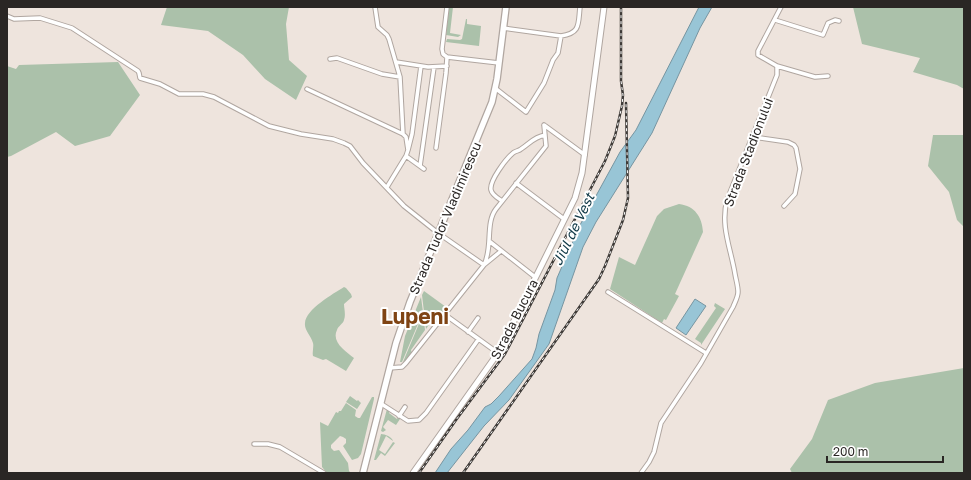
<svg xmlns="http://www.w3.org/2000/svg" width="971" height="480" font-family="'Golos Text',sans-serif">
  <rect width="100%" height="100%" fill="#eee4dd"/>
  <!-- green -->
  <path fill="#abc1aa" d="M167,7H289L286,24L289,60L307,76L296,100L265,79L243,55L208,31L161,25Z
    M449,7H453L450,33L461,35L458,37L446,35Z
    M853,7H964V89L957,85L913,72L920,58L862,44Z
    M466,19H467V24L481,26L479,46L446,42L447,39L460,40L462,39Z
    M118,62L140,95L110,136L75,146L56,132L11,156L7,157V66L16,69L19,65Z
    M933,135H964V227L957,220L949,192L928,166Z
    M679,204C695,206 702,217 703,232L675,294L679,296L666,320L664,319L662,323L610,289L619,257L635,265L657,216L664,209Z
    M344,287L346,288L351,294L352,297L344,304C344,308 346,315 344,320C343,324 338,326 337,330C331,342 346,352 354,358L346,371L326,359L323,360L313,356C312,352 314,347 313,343C311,336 304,330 305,323C306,309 333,294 344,287Z
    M424,291L446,307L438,318L435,316L426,329L422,295Z
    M421,297L423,312L402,362H400L405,336Z
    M715,303L725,309L701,345V343L695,339L716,308L714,306Z
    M423,314L425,330L411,350L412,353L406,361L403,362Z
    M964,368V473H792L790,469L812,439L828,400L875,383Z
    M350,396L357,401L358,400L361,403L357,409L346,402Z
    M372,397H374V399L361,454L358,458L352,460L343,446L346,443V439L343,437L340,436L331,445V448L334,451L339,450L348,463L349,471L351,473H327L322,467L320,422L328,426L336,412L338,413L339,411H341L346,403L356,410L355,416L358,418H360Z
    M387,409L390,411L389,413L397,419L398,417L400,419L396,425L388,420L383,427L386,430L383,432L381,431Z
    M381,434C385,434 392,437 393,441L386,436L379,450L385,454L393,442L395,443L385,456L381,453L376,460H374Z"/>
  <!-- water -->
  <path fill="#98c5d6" stroke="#7795a1" d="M699,7H712L700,28L652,133L596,222L583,247L549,344L509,400L484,426L447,473H435L451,449L468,430L485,407L491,404L499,396L532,359L536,348L539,334L555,290L557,278L580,225L620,152L636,130Z
    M695,299L706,306L686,335L676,328Z"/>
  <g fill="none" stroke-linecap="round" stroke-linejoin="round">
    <!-- minor casing -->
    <g stroke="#b0a6a0" stroke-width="5.5">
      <path id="minor" d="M375,7L378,27L387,35L389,39L400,77L403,134
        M447,7L442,49L443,54L447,57L499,63
        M7,16L14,19L40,18L72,28L138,71L139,73L140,78L160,84L179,94H203L214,97L269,126L301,134L333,139L344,143L350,146L363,163L404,206L438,233L484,265L501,251
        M775,20L823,35L828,23L835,20L839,21
        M503,28L561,36C581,33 578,24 580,7
        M330,59L337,58L382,74L400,77
        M396,62L428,67L447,66
        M421,66L412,134L408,150L406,156L424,169
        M777,66L815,77L828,76
        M495,88L526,112L544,83L553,60L558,53L561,36
        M307,89L403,134L406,137L408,150
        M544,125L585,155
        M753,137L788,142L794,145L796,148L800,169L795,194L784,206
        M436,148L446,73L447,57
        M420,166L434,67
        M516,183L564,219
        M387,187L406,156
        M502,201C498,198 492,195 491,190C489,181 506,159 513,153C515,151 519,151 521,149C530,143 534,137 545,135
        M489,241L535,277
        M608,292L706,353
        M444,314L498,353
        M468,332L478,318
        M389,368L402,367L406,363L484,265C493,248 485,223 496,209L546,146L544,125
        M380,403L408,421L419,420L426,413L478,340
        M399,416L405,407
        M254,444H268L280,447L324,473
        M641,473L649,462L654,452L661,423L701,363L733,307C735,302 738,297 738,292C738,286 736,280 735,274C731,249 720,226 727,200L777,75V66L758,55V51L781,7"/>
    </g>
    <!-- secondary casing -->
    <g stroke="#b0a6a0" stroke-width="7">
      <path id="secondary" d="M413,473L498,353L575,198L582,173L604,7"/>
    </g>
    <!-- primary casing -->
    <g stroke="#b0a6a0" stroke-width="8">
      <path id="primary" d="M363,473L396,343L410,302L492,102L497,79L506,7"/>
    </g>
    <!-- minor -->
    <use href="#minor" stroke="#fff" stroke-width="3.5"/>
    <!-- secondary -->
    <use href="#secondary" stroke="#fff" stroke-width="5"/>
    <!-- primary -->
    <use href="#primary" stroke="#fff" stroke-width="5.5"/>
    <!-- rail casing -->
    <g stroke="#3e3a37" stroke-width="2.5">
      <path id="rail" d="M419,473L456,420L505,354L605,161L615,136L622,106L623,95L621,81V7
        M463,473L599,279L605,266L623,220L628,198L626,103"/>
    </g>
    <!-- rail -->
    <use href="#rail" stroke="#fff" stroke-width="1" stroke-dasharray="3" stroke-linecap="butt"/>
  </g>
  <g text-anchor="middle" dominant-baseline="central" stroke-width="4" stroke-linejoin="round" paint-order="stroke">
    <!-- street labels -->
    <g font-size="13" fill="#2a2624" stroke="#fff">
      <text transform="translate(748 152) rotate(-69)">Strada Stadionului</text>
      <text transform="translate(445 218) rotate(-67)">Strada Tudor Vladimirescu</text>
      <text transform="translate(514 319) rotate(-63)">Strada Bucura</text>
    </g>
    <!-- water labels -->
    <g font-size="14" font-style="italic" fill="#113947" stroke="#fff">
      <text transform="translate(573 229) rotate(-64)">Jiul de Vest</text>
    </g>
    <!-- town labels -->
    <g font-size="21" font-weight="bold" fill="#7f4414" stroke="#fff">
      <text x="415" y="316">Lupeni</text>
    </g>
  </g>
  <!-- border -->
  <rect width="971" height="480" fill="none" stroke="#2a2624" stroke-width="16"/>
  <!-- scale -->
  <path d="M827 456v6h116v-6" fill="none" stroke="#2a2624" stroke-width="2"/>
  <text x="833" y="456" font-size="12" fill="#2a2624" stroke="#ffffff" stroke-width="3" paint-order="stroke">200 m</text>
</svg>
